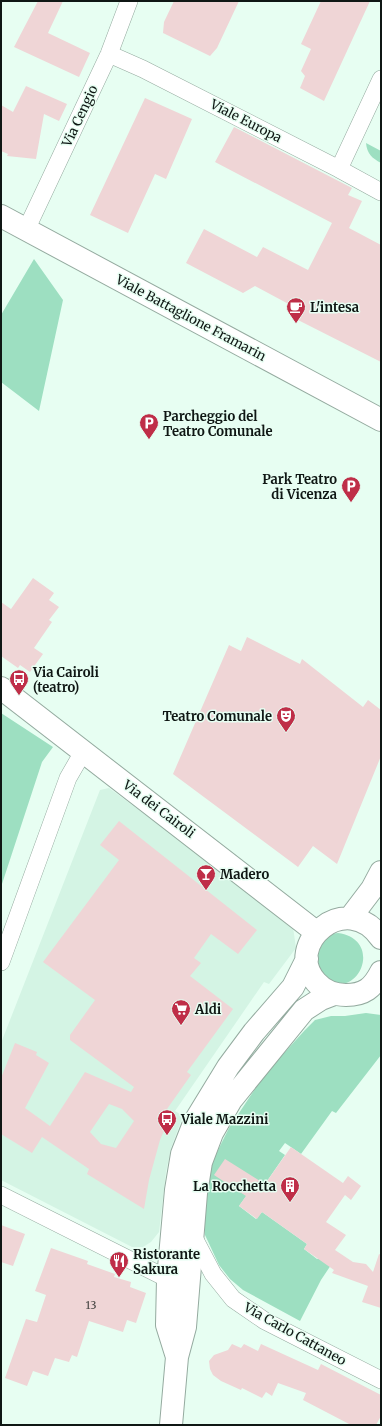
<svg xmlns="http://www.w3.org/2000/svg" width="382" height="1426" font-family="Merriweather,serif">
  <rect width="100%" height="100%" fill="#e7fef2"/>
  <!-- built -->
  <path fill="#d4f4e4" d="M109,788L284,917L293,927L296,948L269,984L264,982L175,1111L183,1116L171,1148L166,1172L159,1232L151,1242L143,1247H132L1,1180V1043L100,790Z"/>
  <!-- green -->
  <path fill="#9ddfc1" d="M366,143L381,151V163C372,158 367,154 366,143Z
    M34,259L63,300L39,411L1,382V315Z
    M1,713L53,747L42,762L1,887Z
    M338,933C382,939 361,995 331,982C327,980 322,976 319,973L315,951L331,934Z
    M366,1013L381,1015V1055L336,1113L332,1111L301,1154L285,1143L279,1151L285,1155L254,1200L247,1195L239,1206L256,1219L262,1212L307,1244L304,1249L317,1259L339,1253L321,1280L300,1321L243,1290L230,1279L219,1265L205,1235L203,1204L207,1172L229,1128L265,1074L305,1030L315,1020L331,1016H345Z"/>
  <!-- building -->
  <path fill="#efd5d6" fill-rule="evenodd" d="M38,1H63L48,33L90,53L79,77L14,47Z
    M174,1H239L217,48L210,56L163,33L164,22Z
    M321,1H370L324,101L300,88L305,76L301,71L311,49L301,44Z
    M26,86L67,104L59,121L44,114L36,159L7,156L8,154L1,151V105L13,112Z
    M145,98L192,119L166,179L155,174L128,233L90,215Z
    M234,127L352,188L348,195L362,201L349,228L381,245V362L296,319V308L255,286L243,293L186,263L204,229L257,257L263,247L308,270L332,223L215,162Z
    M33,578L54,593L49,600L59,607L49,620L52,622L34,648L43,654L30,672L20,665L18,668L1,656V602L11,609Z
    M247,637L300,664L302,659L363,707L368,700L381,710V756L337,864L313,846L298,867L173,774L229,645L241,651Z
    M119,821L257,930L238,954L211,934L194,958L201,963L190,976L233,1009L187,1072L191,1075L167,1109L172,1112L160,1140L149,1180L144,1209L87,1174L89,1169L42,1137L32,1153L1,1134V1078L15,1043L37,1052L36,1055L49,1063L25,1108L50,1126L85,1072L131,1092L134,1087L70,1040V1035L95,1000L43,962L119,860L100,845ZM109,1104L122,1109L134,1121L116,1148L101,1144L90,1132Z
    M291,1147L343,1183L348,1176L361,1186L351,1200L345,1195L326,1222L346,1235L335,1250L353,1262L366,1264L373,1272L379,1254L381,1255V1308L362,1302L368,1286L332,1273L334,1270L304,1249L307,1244L262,1212L257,1219L239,1206L246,1196L214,1175L225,1159L265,1184Z
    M1,1225L25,1234L13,1266L1,1262Z
    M51,1248L88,1261L87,1264L115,1274L114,1277L131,1282L130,1287L146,1293L136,1323L127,1320L123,1332L89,1321L77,1357L72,1355L69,1362L55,1358L48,1376L33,1371L27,1386L5,1378L26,1319L37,1322L46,1295L35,1291Z
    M232,1344L241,1348L244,1344L258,1351L261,1344L318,1370L321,1364L381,1395V1416L376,1425H351L303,1400L306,1393L278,1383L272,1396L266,1392L262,1398L242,1388L241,1390L221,1381L213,1375L210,1369L209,1361L214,1355L228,1350Z"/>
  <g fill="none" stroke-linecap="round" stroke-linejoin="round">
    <!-- minor casing -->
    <g stroke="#94aa9f" stroke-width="18">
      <path id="minor" d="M109,54L143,69L339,169L381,192
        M339,169L381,79
        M27,228L109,54L129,1
        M1,962L68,778L83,752
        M1,1195L168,1279
        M193,1236L213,1274L233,1299L265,1321L381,1380"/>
    </g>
    <!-- tertiary casing -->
    <g stroke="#94aa9f" stroke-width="24">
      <path id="tertiary" d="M1,216L381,420
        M1,688L316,932"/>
    </g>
    <!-- secondary casing -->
    <g stroke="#94aa9f" stroke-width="24">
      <path id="secondary" d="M350,918L372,889L381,872
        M381,938C346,888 282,945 316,982C324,991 333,995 346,995C364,995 373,988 381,972
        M177,1357L167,1325L168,1279L176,1190L182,1154L195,1121L228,1067L254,1032L293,987L307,959
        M171,1425L177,1357L185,1327L196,1193L201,1162L212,1133L231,1100L304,1010L321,999L334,994"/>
    </g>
    <!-- minor -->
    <use href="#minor" stroke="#fff" stroke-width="17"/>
    <!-- tertiary -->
    <use href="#tertiary" stroke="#fff" stroke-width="22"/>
    <!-- secondary -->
    <use href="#secondary" stroke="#fff" stroke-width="22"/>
  </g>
  <!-- icons -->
  <defs>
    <g id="cafe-pin" transform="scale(1)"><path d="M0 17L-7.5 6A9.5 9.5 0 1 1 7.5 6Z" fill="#bf2e48" stroke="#e7fef2"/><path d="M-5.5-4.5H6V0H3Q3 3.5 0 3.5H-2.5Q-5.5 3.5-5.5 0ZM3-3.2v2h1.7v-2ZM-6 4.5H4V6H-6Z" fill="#fff"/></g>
    <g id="parking-pin" transform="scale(1)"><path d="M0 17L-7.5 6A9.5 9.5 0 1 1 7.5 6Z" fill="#bf2e48" stroke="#e7fef2"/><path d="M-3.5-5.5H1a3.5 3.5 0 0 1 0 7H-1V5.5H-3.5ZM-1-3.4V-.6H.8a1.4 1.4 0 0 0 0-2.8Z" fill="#fff"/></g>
    <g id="bus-pin" transform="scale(1)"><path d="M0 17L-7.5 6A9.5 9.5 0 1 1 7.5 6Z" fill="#bf2e48" stroke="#e7fef2"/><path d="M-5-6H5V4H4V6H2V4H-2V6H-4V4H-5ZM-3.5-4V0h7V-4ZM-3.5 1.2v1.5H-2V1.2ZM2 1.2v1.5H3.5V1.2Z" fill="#fff"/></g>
    <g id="theatre-pin" transform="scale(1)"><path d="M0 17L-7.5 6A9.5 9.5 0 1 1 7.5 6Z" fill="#bf2e48" stroke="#e7fef2"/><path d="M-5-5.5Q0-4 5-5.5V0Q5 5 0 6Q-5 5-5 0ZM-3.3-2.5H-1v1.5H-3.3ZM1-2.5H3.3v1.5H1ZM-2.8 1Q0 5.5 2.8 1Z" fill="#fff"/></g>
    <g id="bar-pin" transform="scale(1)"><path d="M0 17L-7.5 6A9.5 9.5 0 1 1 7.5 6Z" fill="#bf2e48" stroke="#e7fef2"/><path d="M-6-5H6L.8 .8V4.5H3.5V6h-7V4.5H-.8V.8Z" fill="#fff"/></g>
    <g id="supermarket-pin" transform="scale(1)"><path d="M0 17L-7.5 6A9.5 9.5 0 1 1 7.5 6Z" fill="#bf2e48" stroke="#e7fef2"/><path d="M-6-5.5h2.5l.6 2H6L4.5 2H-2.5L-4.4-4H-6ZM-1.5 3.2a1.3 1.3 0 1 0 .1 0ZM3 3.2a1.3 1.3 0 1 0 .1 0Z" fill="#fff"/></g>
    <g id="building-pin" transform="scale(1)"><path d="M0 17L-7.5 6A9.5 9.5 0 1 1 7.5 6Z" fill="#bf2e48" stroke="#e7fef2"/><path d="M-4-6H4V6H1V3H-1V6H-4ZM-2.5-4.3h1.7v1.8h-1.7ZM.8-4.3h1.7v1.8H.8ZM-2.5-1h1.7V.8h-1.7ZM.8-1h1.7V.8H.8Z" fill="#fff"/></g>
    <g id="restaurant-pin" transform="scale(1)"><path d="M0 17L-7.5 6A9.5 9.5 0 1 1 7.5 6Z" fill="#bf2e48" stroke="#e7fef2"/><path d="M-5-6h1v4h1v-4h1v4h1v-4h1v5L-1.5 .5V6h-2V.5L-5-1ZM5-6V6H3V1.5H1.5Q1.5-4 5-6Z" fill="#fff"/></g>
  </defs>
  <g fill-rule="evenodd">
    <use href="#cafe-pin" x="296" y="307"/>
    <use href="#parking-pin" x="149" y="423"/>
    <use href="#parking-pin" x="351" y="486"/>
    <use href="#bus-pin" x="19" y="679"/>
    <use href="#theatre-pin" x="286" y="716"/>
    <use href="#bar-pin" x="206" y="874"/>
    <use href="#supermarket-pin" x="181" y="1009"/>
    <use href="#bus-pin" x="167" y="1119"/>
    <use href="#building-pin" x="290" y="1186"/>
    <use href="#restaurant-pin" x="119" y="1261"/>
  </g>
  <g text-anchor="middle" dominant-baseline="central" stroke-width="3" stroke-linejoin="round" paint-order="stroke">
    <!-- number labels -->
    <g font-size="11" fill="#474644">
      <text x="91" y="1305">13</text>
    </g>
    <!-- street labels -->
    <g font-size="13" fill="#0f1714" stroke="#e7fef2">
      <text transform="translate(80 116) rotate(-65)">Via Cengio</text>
      <text transform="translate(246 121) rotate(27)">Viale Europa</text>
      <text transform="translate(191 318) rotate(28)">Viale Battaglione Framarin</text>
      <text transform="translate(159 809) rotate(37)">Via dei Cairoli</text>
      <text transform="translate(295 1334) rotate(29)">Via Carlo Cattaneo</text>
    </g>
    <!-- poi labels -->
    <g font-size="13" font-weight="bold" fill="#0f1714" stroke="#e7fef2" text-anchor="start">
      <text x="310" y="307">L'intesa</text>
      <text x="163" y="416">Parcheggio del<tspan x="163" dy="15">Teatro Comunale</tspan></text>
      <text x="337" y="479" text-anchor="end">Park Teatro<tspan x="337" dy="15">di Vicenza</tspan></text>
      <text x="33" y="672">Via Cairoli<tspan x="33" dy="15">(teatro)</tspan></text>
      <text x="272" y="716" text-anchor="end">Teatro Comunale</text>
      <text x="220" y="874">Madero</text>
      <text x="195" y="1009">Aldi</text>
      <text x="181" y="1119">Viale Mazzini</text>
      <text x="276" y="1186" text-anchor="end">La Rocchetta</text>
      <text x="133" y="1254">Ristorante<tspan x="133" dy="15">Sakura</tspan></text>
    </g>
  </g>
  <!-- border -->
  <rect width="382" height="1426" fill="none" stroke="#0f1714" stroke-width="4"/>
</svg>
